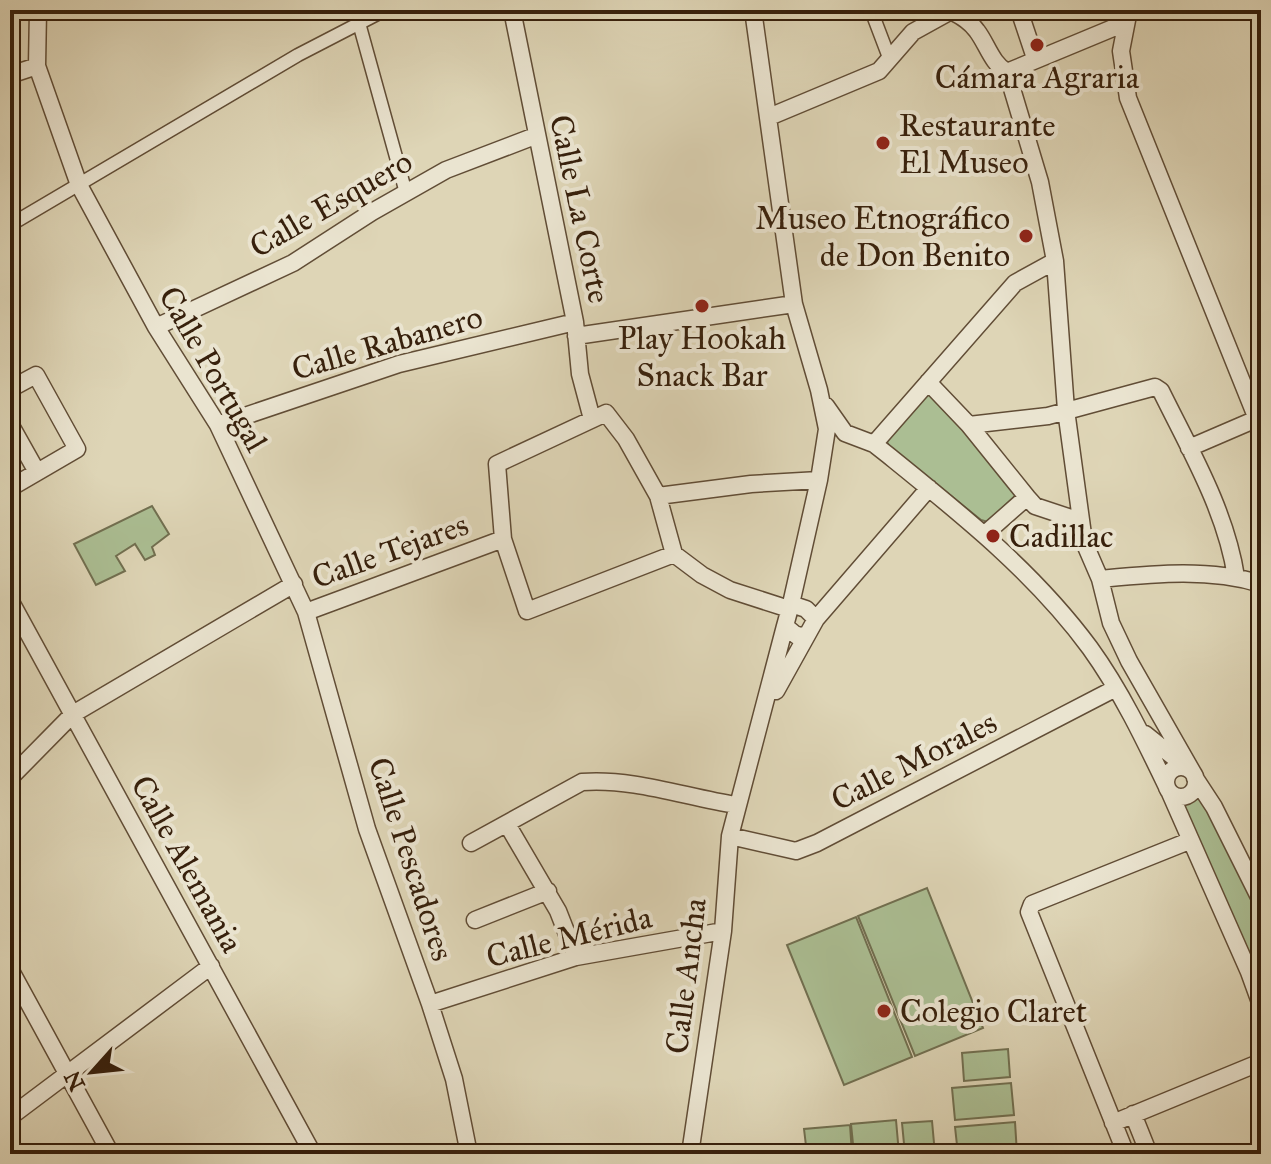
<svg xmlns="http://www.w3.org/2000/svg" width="1271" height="1164" font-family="'IM FELL Great Primer',serif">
  <rect width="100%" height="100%" fill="#ded5b6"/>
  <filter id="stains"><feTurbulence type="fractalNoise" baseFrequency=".0025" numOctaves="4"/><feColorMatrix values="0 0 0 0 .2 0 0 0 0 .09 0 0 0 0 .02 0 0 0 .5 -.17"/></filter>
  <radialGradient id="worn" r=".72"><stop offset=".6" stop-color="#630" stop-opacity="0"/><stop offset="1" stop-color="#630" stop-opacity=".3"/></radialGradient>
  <!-- green -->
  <path fill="#abbe93" stroke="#716f50" stroke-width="2" d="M931,392L1017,494L988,522L981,520L889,446L885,438L923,395Z
    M152,506L169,534L152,547L155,555L145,560L135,544L116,556L125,571L96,585L74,544Z
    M1196,794H1200L1261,909V996L1182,801Z
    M927,888L983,1028L915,1056L858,916Z
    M856,917L912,1057L844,1085L787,945Z
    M1008,1049L1010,1077L964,1081L962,1053Z
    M1011,1083L1014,1115L955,1120L952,1088Z
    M896,1120L899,1154H854L851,1124Z
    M932,1121L935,1154H905L902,1123Z
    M1015,1122L1017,1154H958L955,1127Z
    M850,1125L852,1154H807L804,1129Z"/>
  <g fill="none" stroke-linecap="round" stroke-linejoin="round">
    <!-- pedestrian casing -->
    <g stroke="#614d36" stroke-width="15">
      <path id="pedestrian" d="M871,10L890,60
        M359,23L406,193
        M10,225L298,55L385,10"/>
    </g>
    <!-- minor casing -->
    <g stroke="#614d36" stroke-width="19">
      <path id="minor" d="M38,10L37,66L79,185L156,327L218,425L306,612L367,829L430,1004L454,1079L469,1154
        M512,10L575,322L580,374L592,419
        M753,10L794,304L819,390L827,429L819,480L791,604
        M1019,10L1035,58
        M1129,10L1121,51L1128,98L1261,429
        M1007,72L1040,182L1055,261L1066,410L1084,542L1100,579L1111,623L1129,661L1193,773
        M1007,72L1125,23
        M10,75L37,66
        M769,117L879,71L913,32L951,11C961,16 970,21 977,31C987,44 992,64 1007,72
        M156,327L293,263L372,212L446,170L535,136
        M576,336L794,304
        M928,382L969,425L1027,497L985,534
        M10,389L36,375L77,449L10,488
        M826,406L845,433L874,444L888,455C961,514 1034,572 1090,648C1121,691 1144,739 1167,787
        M10,424L37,472
        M218,425L399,364L575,322
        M969,425L1048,416L1155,387L1161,391C1190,450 1226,511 1236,577
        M874,444L1015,283L1055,261
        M1189,448L1261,417
        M658,496L751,484L819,480
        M1027,497L1035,506L1080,521
        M674,554L527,611L503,539L497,464L606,413L626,439L658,496L674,554L702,575L730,590L789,609
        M1100,579C1153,574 1209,568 1261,584
        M10,600L313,1154
        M306,612L503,539
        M816,619L929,488
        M776,691L816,619L806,609L791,604L785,626L797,636L806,635
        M1145,734L1186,767
        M1166 782a15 15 0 1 1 30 0a15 15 0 1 1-30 0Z
        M10,778L73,714L294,584
        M1195,778L1214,807L1261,901
        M1170,793L1249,972L1261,1005
        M507,824L558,911L576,957
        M730,836L796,851L817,843L1116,688
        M471,843L582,782C634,778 685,797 736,805
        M475,920L548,891
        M10,969L111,1154
        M430,1004L576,957L723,931
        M1133,1114L1149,1154
        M10,1117L211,966
        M1113,1123L1261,1062
        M690,1154L723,931L730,836L785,626
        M1126,1154L1029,912L1032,904L1189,841"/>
    </g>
    <!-- pedestrian -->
    <use href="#pedestrian" stroke="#eae4d0" stroke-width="12"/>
    <!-- minor -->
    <use href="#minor" stroke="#eae4d0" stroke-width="16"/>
  </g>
  <!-- markers -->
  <g fill="#8f2418" stroke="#eae4d0" stroke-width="3">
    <circle cx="1037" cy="45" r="8"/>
    <circle cx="883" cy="143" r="8"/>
    <circle cx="1026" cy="236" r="8"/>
    <circle cx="702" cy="306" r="8"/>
    <circle cx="993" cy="536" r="8"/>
    <circle cx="884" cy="1011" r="8"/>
  </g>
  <g text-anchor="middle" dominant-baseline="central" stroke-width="8" stroke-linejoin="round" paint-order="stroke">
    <!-- poi labels -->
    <g font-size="32" fill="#37200c" stroke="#eae4d0" text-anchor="start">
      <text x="1037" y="77" text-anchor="middle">Cámara Agraria</text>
      <text x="899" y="125">Restaurante<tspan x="899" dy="37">El Museo</tspan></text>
      <text x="1010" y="218" text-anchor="end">Museo Etnográfico<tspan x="1010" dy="37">de Don Benito</tspan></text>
      <text x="702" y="338" text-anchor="middle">Play Hookah<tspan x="702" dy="37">Snack Bar</tspan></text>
      <text x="1009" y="536">Cadillac</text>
      <text x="900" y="1011">Colegio Claret</text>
    </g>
    <!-- street labels -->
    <g font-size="32" fill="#37200c" stroke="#eae4d0">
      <text transform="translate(331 204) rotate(-30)">Calle Esquero</text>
      <text transform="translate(580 209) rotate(78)">Calle La Corte</text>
      <text transform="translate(387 343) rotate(-16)">Calle Rabanero</text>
      <text transform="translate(213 369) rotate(60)">Calle Portugal</text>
      <text transform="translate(390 551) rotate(-20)">Calle Tejares</text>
      <text transform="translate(914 761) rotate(-27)">Calle Morales</text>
      <text transform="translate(411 859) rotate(72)">Calle Pescadores</text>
      <text transform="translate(187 864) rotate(61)">Calle Alemania</text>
      <text transform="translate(569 937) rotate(-14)">Calle Mérida</text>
      <text transform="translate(686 976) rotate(-83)">Calle Ancha</text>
    </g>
  </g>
  <!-- margin -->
  <rect width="1271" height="1164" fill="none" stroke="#ded5b6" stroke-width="40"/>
  <rect x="12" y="12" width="1247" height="1140" fill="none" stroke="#37200c" stroke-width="4"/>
  <rect x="20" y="20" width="1231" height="1124" fill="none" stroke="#37200c" stroke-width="2"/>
  <!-- north arrow -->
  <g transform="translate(92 1072) rotate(243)" stroke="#eae4d0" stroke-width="6" paint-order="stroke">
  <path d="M0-6L14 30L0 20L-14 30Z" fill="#37200c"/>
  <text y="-12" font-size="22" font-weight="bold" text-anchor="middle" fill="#37200c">N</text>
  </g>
  <rect width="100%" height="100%" filter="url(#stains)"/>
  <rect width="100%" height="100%" fill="url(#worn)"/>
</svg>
